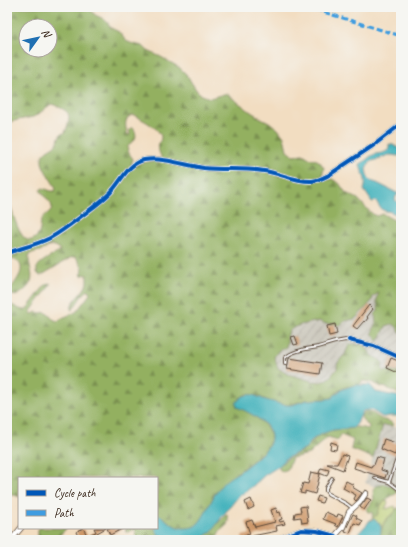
<svg xmlns="http://www.w3.org/2000/svg" width="408" height="547" font-family="Caveat,sans-serif">
  <defs>
    <pattern id="industrial-furrows" width="10" height="10" patternUnits="userSpaceOnUse"><rect width="10" height="10" fill="#c8c4b8"/><path d="M-1 1l2-2M0 10L10 0M9 11l2-2" fill="none" stroke="#a49f95"/></pattern>
    <pattern id="forest-firs" width="22" height="20" patternUnits="userSpaceOnUse"><rect width="22" height="20" fill="#93b061"/><path d="M5 1l3.5 6h-7zM16 11l3.5 6h-7z" fill="#798f4f"/></pattern>
    <pattern id="wetland-marsh" width="20" height="14" patternUnits="userSpaceOnUse"><rect width="20" height="14" fill="#bacc6e"/><path d="M1 5h8M5 5V1M11 12h8M15 12V8" fill="none" stroke="#a1af5f"/></pattern>
  </defs>
  <rect width="100%" height="100%" fill="#f6f6f2"/>
  <filter id="ink" filterUnits="userSpaceOnUse"><feTurbulence type="fractalNoise" baseFrequency=".025" numOctaves="2"/><feDisplacementMap in="SourceGraphic" scale="8" xChannelSelector="R" yChannelSelector="G"/><feConvolveMatrix kernelMatrix="1 2 1 2 8 2 1 2 1" color-interpolation-filters="sRGB"/></filter>
  <filter id="wash" filterUnits="userSpaceOnUse"><feTurbulence type="fractalNoise" baseFrequency=".012" numOctaves="4" result="noise"/><feDisplacementMap in="SourceGraphic" scale="16" xChannelSelector="R" yChannelSelector="G"/><feGaussianBlur stdDeviation="0.9" result="paint"/><feColorMatrix in="noise" values="0 0 0 0 0 0 0 0 0 0 0 0 0 0 0 0 0 1.4 0 .05"/><feComposite in="paint" operator="in"/></filter>
  <g filter="url(#wash)">
    <rect width="100%" height="100%" fill="#f2ddc1"/>
    <!-- industrial -->
    <path fill="url(#industrial-furrows)" d="M379,291L377,302L379,309L375,318L376,324L373,329L374,335L376,340L382,335L386,326L392,324L396,326L401,333V367L397,373H394L390,371H383L382,369L383,367L371,355L367,348L360,345H349L345,354L339,361L337,365V368L330,377L324,381H312L297,377L287,374L278,368L274,357L277,351L282,349L287,343V337L289,331L293,328L300,325L319,321L323,323L329,324L335,323L341,324L343,322L371,302L373,297Z
      M383,425L401,428V470L396,488L385,485L376,487L365,483Z"/>
    <!-- forest -->
    <path fill="url(#forest-firs)" stroke="#676d40" fill-rule="evenodd" d="M7,7H76L80,9H88L91,10L95,15L104,19L107,22L111,28L119,32L126,41L133,44L143,46L148,51L161,57L180,68L185,73L197,91L202,95L210,98L224,94H227L251,112L259,117L269,122L278,129L284,137L287,150L289,153L294,155L303,154L311,159L317,160L320,162L324,168L322,175L325,179H332L339,183L346,193L358,199L366,208L374,215L376,216L383,214L401,224V333L395,325L392,324L386,326L380,339L378,341L376,340V338L372,333L376,324L375,314C380,310 378,308 377,302C377,298 378,295 379,292L373,297L371,302L356,318L354,319L345,321L339,326L335,323L329,324L323,323L319,321L300,325L293,328L289,331L287,337V343L286,347L278,351L274,357L278,368L287,374L312,381L320,382L324,381L330,377L337,369V365L339,361L345,354L349,345C355,343 363,343 367,348C369,351 370,354 373,356C377,359 380,359 383,363L382,369L383,371H390L396,373L401,367V395L387,388L382,387L372,382L366,381H363L359,385L346,387L338,391L332,398L306,400L289,405H285L269,401L257,396L247,394L240,398L237,407C249,412 259,417 267,428C271,433 272,439 269,445C266,450 260,454 256,458C243,469 229,477 218,490C210,499 204,523 193,527C174,532 171,520 157,514V478H19V497C14,494 11,494 7,499V304C14,304 19,311 26,310L46,284L49,283L51,284L49,287L31,311V313L33,314L36,312L41,313L46,312L53,319L57,321L60,320L62,318L76,312L90,294L88,290L81,297L73,309L71,310C72,298 86,292 87,282C87,280 87,277 87,275L85,274L82,276L81,275L83,269L82,267L76,257H73L70,258L42,275L40,276C28,265 52,257 59,252L60,250C58,247 55,245 51,246C48,246 47,248 45,249C40,252 34,251 29,255C28,271 40,279 21,293C17,296 14,297 10,293L9,291C15,282 30,267 14,259L7,262V246L11,243L7,231V192C10,201 20,256 37,236C42,231 39,224 42,219C45,214 50,213 52,208L51,204L40,190L43,188L51,191H55L56,188C51,179 44,171 42,162C40,146 59,150 59,137L61,134L65,133C72,113 71,112 52,104C45,107 41,114 33,117C24,119 16,120 7,123V111L9,110C12,105 9,101 10,96C10,94 10,92 10,90L7,91ZM26,26H50V50H26ZM134,115C141,119 160,128 161,137C161,140 160,141 159,143C157,149 160,154 162,159L140,163L131,165L133,159C126,149 125,148 135,139C137,135 135,130 132,127L129,130L130,135H128C125,128 123,116 134,115Z
      M366,411C372,412 376,416 381,419C386,421 389,420 393,424L392,426L383,425L373,458L351,449L353,440L341,435L338,440L328,437L314,449L309,454L292,458L287,470L281,471L279,469V466C285,459 294,456 302,451C309,447 313,439 320,434C328,430 338,429 347,429C350,429 353,427 356,427C361,427 364,429 369,429V426L364,422L361,417L362,414Z
      M385,484L391,486L397,490V493C393,496 388,497 384,502C378,508 382,512 373,518L372,516L373,514L372,512H369L367,509L374,499C372,487 373,485 385,484Z
      M401,507V540H379C381,533 382,524 387,519C390,515 394,513 396,509Z
      M226,515L228,516V521L227,525L220,531L216,538L213,540H199L212,531L216,525Z
      M38,528H67L56,539V540H35L38,536Z
      M125,528H155L158,534L168,540H137L135,530L133,529L129,532L126,531Z"/>
    <!-- wetland -->
    <path fill="url(#wetland-marsh)" stroke="#7a7b46" d="M387,501L388,502L386,508V509L395,506L396,509L395,512L386,519L381,529V525L374,519L369,521L378,514L380,507L384,502Z"/>
    <!-- water -->
    <path fill="#41b1bb" stroke="#3e6e6c" d="M389,144L393,145L400,149L401,154L400,156C396,156 393,155 390,155C383,156 377,161 371,161L366,168C367,176 368,181 377,183L399,194L396,196L395,200L398,202L401,203V217C396,214 391,211 385,211L381,209L376,201L372,202L364,190C368,178 362,176 360,164C364,162 367,159 371,156C377,152 384,155 389,149Z
      M355,385H370L376,392L401,397V416H390L384,417H382L371,410H367L363,411L361,414L357,424L353,428L333,430L321,434L312,440L306,448L285,459L279,466L265,475L253,486L238,497L221,518L212,531L199,540H168L158,534L155,528H157V514C170,520 174,532 193,527C204,523 211,497 220,487C225,480 232,476 239,472C247,466 264,453 269,445C279,426 250,413 237,407L236,403C248,388 255,397 269,401C274,402 282,405 287,405C294,406 301,401 308,400C316,399 324,400 332,398C341,389 342,389 355,385Z
      M374,519C384,526 381,530 379,540H355L356,536L368,523L369,521Z"/>
    <g id="blocks">
      <!-- building -->
      <path fill="#ce9869" d="M369,305L373,309L367,317L368,318L365,322L364,321L357,329L353,326Z
        M335,324L337,334L329,336L327,326Z
        M295,336L298,344L294,345L291,337Z
        M289,358L322,363L320,374L287,369Z
        M391,358L401,362L396,372L387,368Z
        M384,439L399,444L395,455L381,449Z
        M331,442L337,444L336,450L330,449Z
        M342,454L348,456L343,470L327,464H337Z
        M377,457L384,459L381,470L387,472L385,478L354,468L356,462L371,467L372,465H374Z
        M321,468L329,470L327,476L319,473Z
        M311,472L320,474L315,494L305,491V494L300,493L303,483L308,484Z
        M346,481L354,485L352,487L362,493L356,501L354,499L356,495L343,488Z
        M318,496L324,498L322,503L316,501Z
        M367,498L371,500L364,510L360,507Z
        M251,499L254,507L248,510L245,502Z
        M306,506L308,522L302,523L301,517L294,518L295,513L301,512L300,507Z
        M276,508L277,513L280,512L282,519L279,520L280,522L284,521L285,524L276,526L277,531L252,536L253,540H243L242,536L250,534L246,522L252,520L255,527L275,522L271,510Z
        M326,512L337,517L338,514L343,516L338,527L335,525L336,524L323,519Z
        M353,514L357,516L356,518L362,521L360,525L354,523L350,533L345,531Z
        M83,528L88,537L82,540H69L78,536L76,532Z
        M94,528H106L97,533L101,540H92L90,534L96,532Z
        M107,528H124L110,535Z
        M312,535H317L324,537V540H313Z"/>
    </g>
  </g>
  <g filter="url(#ink)">
    <use href="#blocks" fill-opacity="0" stroke="#564536" stroke-width="1"/>
    <g fill="none" stroke-linecap="round" stroke-linejoin="round">
      <!-- service casing -->
      <g stroke="#564536" stroke-width="4">
        <path id="service" d="M285,364V358C293,350 308,349 318,347C329,344 338,340 349,340
          M401,452L396,462L389,482L401,491
          M332,478L326,488V491L328,494L347,504L352,508
          M375,478L389,482"/>
      </g>
      <!-- minor casing -->
      <g stroke="#564536" stroke-width="6">
        <path id="minor" d="M7,253C21,248 36,245 50,238C63,231 75,221 87,212C95,206 103,200 110,193C121,182 128,163 144,160C164,157 184,165 204,168C224,170 244,168 264,171C279,173 296,182 312,181C318,181 323,178 329,175L374,145L401,124
          M349,340L374,346L401,358
          M11,540L21,528
          M275,540L301,530L317,531L335,536
          M335,540V536L343,527L349,512L360,502L366,493"/>
      </g>
      <!-- service -->
      <use href="#service" stroke="#fff" stroke-width="2"/>
      <!-- minor -->
      <use href="#minor" stroke="#fff" stroke-width="4.5"/>
      <!-- quiet -->
      <path stroke="#3f9ce0" stroke-width="3" stroke-dasharray="6 3" stroke-linecap="butt" d="M307,7L401,36"/>
      <!-- cycleway casing -->
      <g stroke="#f6f6f2" stroke-width="6">
        <path id="cycleway" d="M7,253C21,248 36,245 50,238C63,231 75,221 87,212C95,206 103,200 110,193C121,182 128,163 144,160C164,157 184,165 204,168C224,170 244,168 264,171C279,173 296,182 312,181C318,181 323,178 329,175L374,145L401,124
          M349,340L374,346L401,358
          M275,540L301,530L317,531L335,536"/>
      </g>
      <!-- cycleway -->
      <use href="#cycleway" stroke="#0057b8" stroke-width="4"/>
    </g>
  </g>
  <!-- margin -->
  <rect width="408" height="547" fill="none" stroke="#f6f6f2" stroke-width="24"/>
  <!-- legend -->
  <rect x="18" y="477" width="140" height="52" fill="#f6f6f2" stroke="#aba49d"/>
  <rect x="26" y="490" width="20" height="6" fill="#0057b8" stroke="#aba49d"/>
  <text x="54" y="497" font-size="12" fill="#3b2a1e">Cycle path</text>
  <rect x="26" y="510" width="20" height="6" fill="#3f9ce0" stroke="#aba49d"/>
  <text x="54" y="517" font-size="12" fill="#3b2a1e">Path</text>
  <!-- north arrow -->
  <g transform="translate(38 38) rotate(57)"><circle r="19" fill="#f6f6f2" stroke="#aba49d"/>
  <path d="M0-3L7 15L0 10L-7 15Z" fill="#1f6fb2"/>
  <text y="-6" font-size="11" font-weight="bold" text-anchor="middle" fill="#3b2a1e">N</text>
  </g>
</svg>
